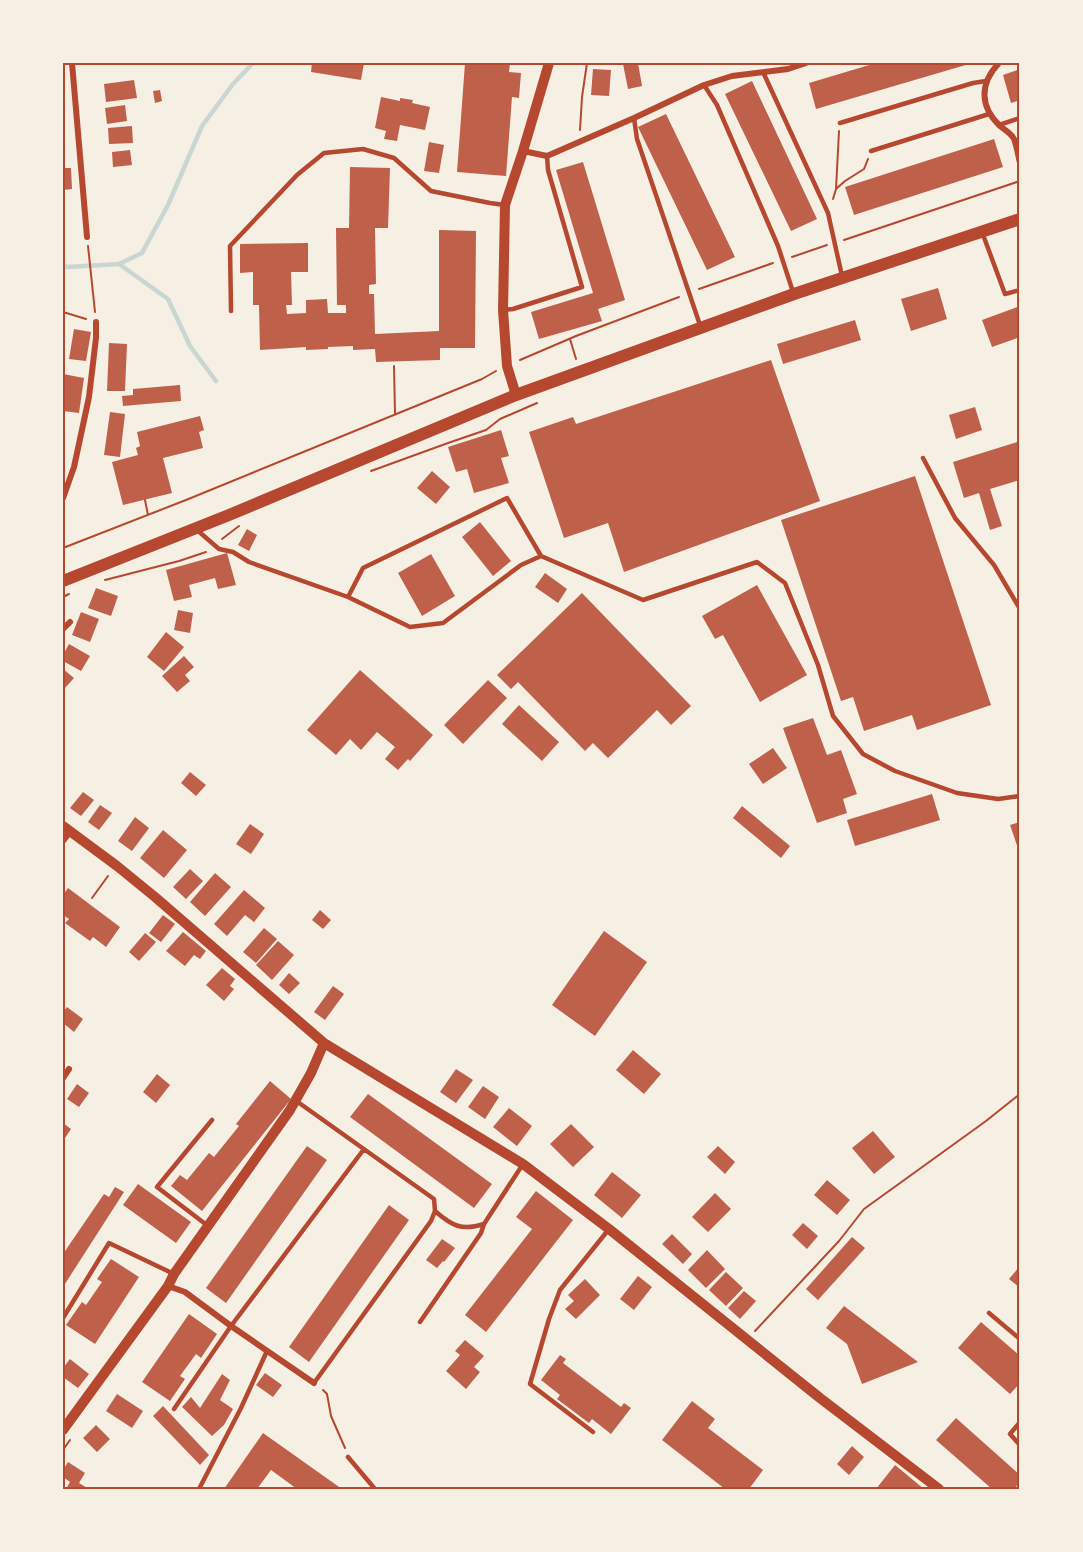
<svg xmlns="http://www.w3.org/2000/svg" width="1083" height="1552" font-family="'IBM Plex Sans',sans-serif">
  <rect width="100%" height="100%" fill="#f6efe4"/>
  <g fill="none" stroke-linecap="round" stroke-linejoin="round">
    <!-- stream -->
    <path stroke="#c9d6d2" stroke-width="4.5" d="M119,264L168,299L190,346L216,381
      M63,265L68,267L119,264L142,253L168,205L202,126L233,84L253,63"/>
  </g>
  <!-- building -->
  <path fill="#bf614a" d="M312,63H364L361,80L311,72Z
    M465,63H510L509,72L521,73L519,98L512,97L506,176L457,172Z
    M638,63L642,86L628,89L623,64Z
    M876,63H969V64L816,109L809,83Z
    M593,69L611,70L609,96L591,95Z
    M1020,69V100L1011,103L1003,75Z
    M134,80L137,98L106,102L104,84Z
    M752,81L817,219L791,231L725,94Z
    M160,90L162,101L155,103L153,91Z
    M381,97L400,101V98L413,100L412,103L430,107L425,130L400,125L397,141L384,139L386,131L375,128Z
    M125,105L127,121L107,124L105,108Z
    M666,114L735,257L707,270L638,127Z
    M132,126L133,143L109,144L108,128Z
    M994,139L1003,167L854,215L845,187Z
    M429,142L444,145L439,173L424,171Z
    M130,150L132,165L113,167L112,152Z
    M583,162L625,300L598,309L602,321L539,339L531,312L593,293L556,170Z
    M350,167L390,168L388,228H375L376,284L369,285V294H374L375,334L439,331V230L476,231L475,348H440V360L376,362L375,349L353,350V346L328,347V349L306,350V347L260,350L259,305H253V272L240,273V244L308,243V272H291L292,305H286L287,314L306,313V300L327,299L328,313H346V305H337L336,228H349Z
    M63,168H71L72,189L63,190Z
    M938,288L947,319L911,331L901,299Z
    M1020,306V337L992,347L982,320Z
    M855,320L861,340L783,364L777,344Z
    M74,329L91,332L86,361L69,359Z
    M109,343L127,344L125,391H107Z
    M771,360L820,501L624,572L608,523L564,538L529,432L573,417L576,424Z
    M63,374L84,378L79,413L63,411Z
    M180,385L181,401L123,406L122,396L133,395V389Z
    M975,407L982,430L956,439L949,415Z
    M110,412L125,414L120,457L104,455Z
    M200,416L204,430L199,432L203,448L163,458L172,493L123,505L112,462L138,455L136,448L140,446L137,432Z
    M501,430L509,456L501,458L509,483L474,493L467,469L456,472L448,447Z
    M1020,441V480L990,489L1002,526L990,530L979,493L964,498L953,462Z
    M432,471L450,487L436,504L417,488Z
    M915,476L991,705L917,730L912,715L864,731L853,697L841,701L781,520Z
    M480,522L511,561L493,576L462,537Z
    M247,529L257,535L249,551L238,545Z
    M227,553L236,585L218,589L215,578L189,585L192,597L174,601L166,570Z
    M431,554L455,596L422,616L398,573Z
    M545,573L567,589L558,603L535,587Z
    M757,585L807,675L760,702L723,635L715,639L702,616Z
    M96,588L118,596L111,616L88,608Z
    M582,593L691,706L671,725L657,710L608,758L593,743L585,751L518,682L511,689L497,675Z
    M178,610L193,613L190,633L174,630Z
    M81,612L99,619L90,642L72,635Z
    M166,632L184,647L164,671L147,657Z
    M69,644L90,656L81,671L63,661V655Z
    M184,656L194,667L185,675L190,681L177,692L162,676Z
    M63,669L74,678L65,688L63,686Z
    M360,670L433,735L410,761L408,759L398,770L385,759L395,747L377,732L361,750L350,739L336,755L307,730Z
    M488,680L507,698L463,744L444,725Z
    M519,705L559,742L542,761L502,724Z
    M813,718L827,755L841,750L857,794L843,799L847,813L817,823L783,728Z
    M773,748L787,768L763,784L749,764Z
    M190,772L206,785L196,796L181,783Z
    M83,792L94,800L81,816L70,808Z
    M932,794L940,820L855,846L847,820Z
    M100,805L112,813L99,830L88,822Z
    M742,806L790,846L781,858L733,818Z
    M135,817L149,828L132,851L118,841Z
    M1020,822V854L1010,825Z
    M250,824L264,834L251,854L236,844Z
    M163,830L187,850L164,878L140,858Z
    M190,869L203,881L186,899L173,887Z
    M215,873L231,887L205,916L190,902Z
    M68,888L120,927L106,947L93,937L90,941L65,923L69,919L63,915V895Z
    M244,890L265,908L254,922L245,915L227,936L214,924Z
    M320,910L331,920L323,929L312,920Z
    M163,915L175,924L161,942L149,933Z
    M264,928L277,939L256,963L243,952Z
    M604,931L647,962L595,1036L552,1005Z
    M183,932L206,951L200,959L194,955L185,966L166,951Z
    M145,933L156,942L139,961L129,952Z
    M278,941L294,955L272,980L256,965Z
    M222,968L235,979L230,986L234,989L224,1001L206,985Z
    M289,973L300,983L289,994L279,985Z
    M333,986L344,994L325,1020L314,1012Z
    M67,1007L83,1019L74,1032L63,1023V1012Z
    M633,1050L661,1074L644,1094L616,1070Z
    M456,1069L473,1080L456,1103L440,1092Z
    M157,1074L170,1085L156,1103L143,1092Z
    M270,1081L291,1099L202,1211L171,1186L180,1175L187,1180L209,1153L214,1157L239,1126L236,1124Z
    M77,1084L89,1093L79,1107L67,1099Z
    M483,1086L499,1097L485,1119L468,1107Z
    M368,1094L492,1184L474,1208L350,1117Z
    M509,1108L532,1126L517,1146L493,1127Z
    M63,1123L71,1129L63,1141Z
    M571,1124L594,1147L573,1167L550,1144Z
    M873,1131L895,1157L874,1174L852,1148Z
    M307,1146L327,1160L226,1303L206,1288Z
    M718,1146L735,1162L725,1174L707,1157Z
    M612,1172L641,1195L622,1218L594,1195Z
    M827,1180L850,1200L837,1215L814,1195Z
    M138,1184L191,1222L176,1243L123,1205Z
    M115,1187L124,1192L63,1287V1254L104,1194L109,1197Z
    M536,1191L573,1220L486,1332L465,1315L532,1229L516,1217Z
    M715,1193L731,1209L708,1232L692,1217Z
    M389,1205L409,1220L309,1362L289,1347Z
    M803,1223L818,1236L807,1249L792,1235Z
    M672,1234L692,1254L683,1264L662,1244Z
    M852,1237L865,1248L818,1300L806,1289Z
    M442,1239L455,1248L444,1262L443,1261L437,1268L426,1260Z
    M707,1250L725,1269L706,1288L688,1270Z
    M111,1259L139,1277L95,1344L66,1325L82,1302L86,1305L102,1282L97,1279Z
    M1020,1266V1288L1009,1279Z
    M726,1272L743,1288L726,1306L709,1290Z
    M638,1276L652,1287L634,1310L620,1299Z
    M585,1279L600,1295L576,1319L565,1309L574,1301L568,1295Z
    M744,1291L756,1301L740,1319L728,1308Z
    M844,1306L918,1362L862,1384L847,1344L826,1328Z
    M189,1314L217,1334L201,1358L196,1354L180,1376L185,1379L170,1401L142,1382Z
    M981,1322L1020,1356V1383L1010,1394L958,1348Z
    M465,1340L484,1356L474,1367L480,1372L466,1389L446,1371L460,1355L455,1351Z
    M560,1355L566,1359L563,1363L621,1407L624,1403L631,1408L611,1434L592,1419L589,1423L557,1399L560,1395L541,1380Z
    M70,1359L89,1374L78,1388L63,1377V1368Z
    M265,1373L282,1385L273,1397L256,1385Z
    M222,1374L230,1380L220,1400L233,1409L224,1425L212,1436L182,1407L191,1397L200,1408Z
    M117,1394L143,1411L132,1428L106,1411Z
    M692,1401L715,1419L708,1428L763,1470L749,1489H725L662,1440Z
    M163,1406L209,1455L200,1465L153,1416Z
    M956,1418L1020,1475V1482L1014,1489H992L936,1440Z
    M96,1425L110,1439L97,1452L83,1438Z
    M263,1433L342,1489H297L271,1470L257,1489H224Z
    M852,1446L864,1457L849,1475L837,1464Z
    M68,1462L85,1473L79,1483L89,1489H66L70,1482L63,1477V1470Z
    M895,1465L924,1489H876Z"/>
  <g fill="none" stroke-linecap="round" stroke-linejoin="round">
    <!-- path -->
    <path stroke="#b5482f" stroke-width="2" d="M580,130L582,97L587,63
      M836,189L845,181L864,169L868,159
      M833,199L836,189L839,131
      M844,240L1020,181
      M88,246L95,312
      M792,257L827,245
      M699,289L773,263
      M63,312L86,319
      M570,339L576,359
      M520,360L576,336L679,297
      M394,366L395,414
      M371,471L448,443L486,430L500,419L537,403
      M145,500L148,515
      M222,539L239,526
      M63,548L186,500L482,379L496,371
      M105,580L179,561L206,552
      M63,597L69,594
      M92,898L108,876
      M755,1331L839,1241L864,1209L986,1121L1020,1094
      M323,1390L327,1394L331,1416L345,1448
      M63,1450L70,1440"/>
    <!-- service -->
    <path stroke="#b5482f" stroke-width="4.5" d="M763,72L828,213L842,276
      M704,85L717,105L778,246L793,292
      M634,118L637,139L701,328
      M840,123L973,83L986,81
      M999,125L1020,118
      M871,151L989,114
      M982,232L1005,294L1020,290
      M503,310L513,309L582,287L548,170L547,156
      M231,311L230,246L297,175L324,153L363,149L394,158L431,191L490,203L505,205
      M923,458L955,518L994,565L1020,609
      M197,530L219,549L233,552L249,562L348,597L410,627L443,623L521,565L541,556L643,600L757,562L785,583L818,665L833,716L863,754L895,771L957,793L998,799L1020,796
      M348,597L363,568L507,498L541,556
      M295,1100L434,1199L435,1211L431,1221L314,1383
      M435,1211C452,1226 462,1231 484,1224L523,1164
      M208,1226L157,1187L212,1120
      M989,1313L1020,1339
      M63,1318L109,1243L174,1274
      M420,1322L481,1233L484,1224
      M174,1409L231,1326L364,1149
      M1020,1422L1010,1434L1020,1445
      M593,1432L530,1384L549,1319L560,1290L609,1229
      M348,1457L375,1489
      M199,1489L241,1408L267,1351"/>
    <!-- minor -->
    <path stroke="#b5482f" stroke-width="6" d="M72,63L87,237
      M999,63C979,84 980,107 1000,126C1005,130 1012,134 1014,139C1017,147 1018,155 1020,163
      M523,151L547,156L634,118L704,85L732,76L788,69L806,63
      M63,498L74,467L89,397L96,338V322
      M63,629L70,622
      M63,841L70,832
      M63,1078L69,1069
      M168,1286L185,1292L231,1326L314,1383"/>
    <!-- tertiary -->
    <path stroke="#b5482f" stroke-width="10" d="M516,395L507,366L503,310L505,205L523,151L549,63
      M63,826L117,866L155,897L324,1043L523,1164L609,1229L820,1398L939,1489
      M63,1430L168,1286L174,1274L290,1110L311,1073L324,1043"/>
    <!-- secondary -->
    <path stroke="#b5482f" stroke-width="12" d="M63,581L229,515L516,395L794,294L1020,219"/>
  </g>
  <!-- border -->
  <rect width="1083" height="1552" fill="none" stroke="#f6efe4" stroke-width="129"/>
  <rect x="64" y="64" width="954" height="1424" fill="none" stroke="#b5482f" stroke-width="2"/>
</svg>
